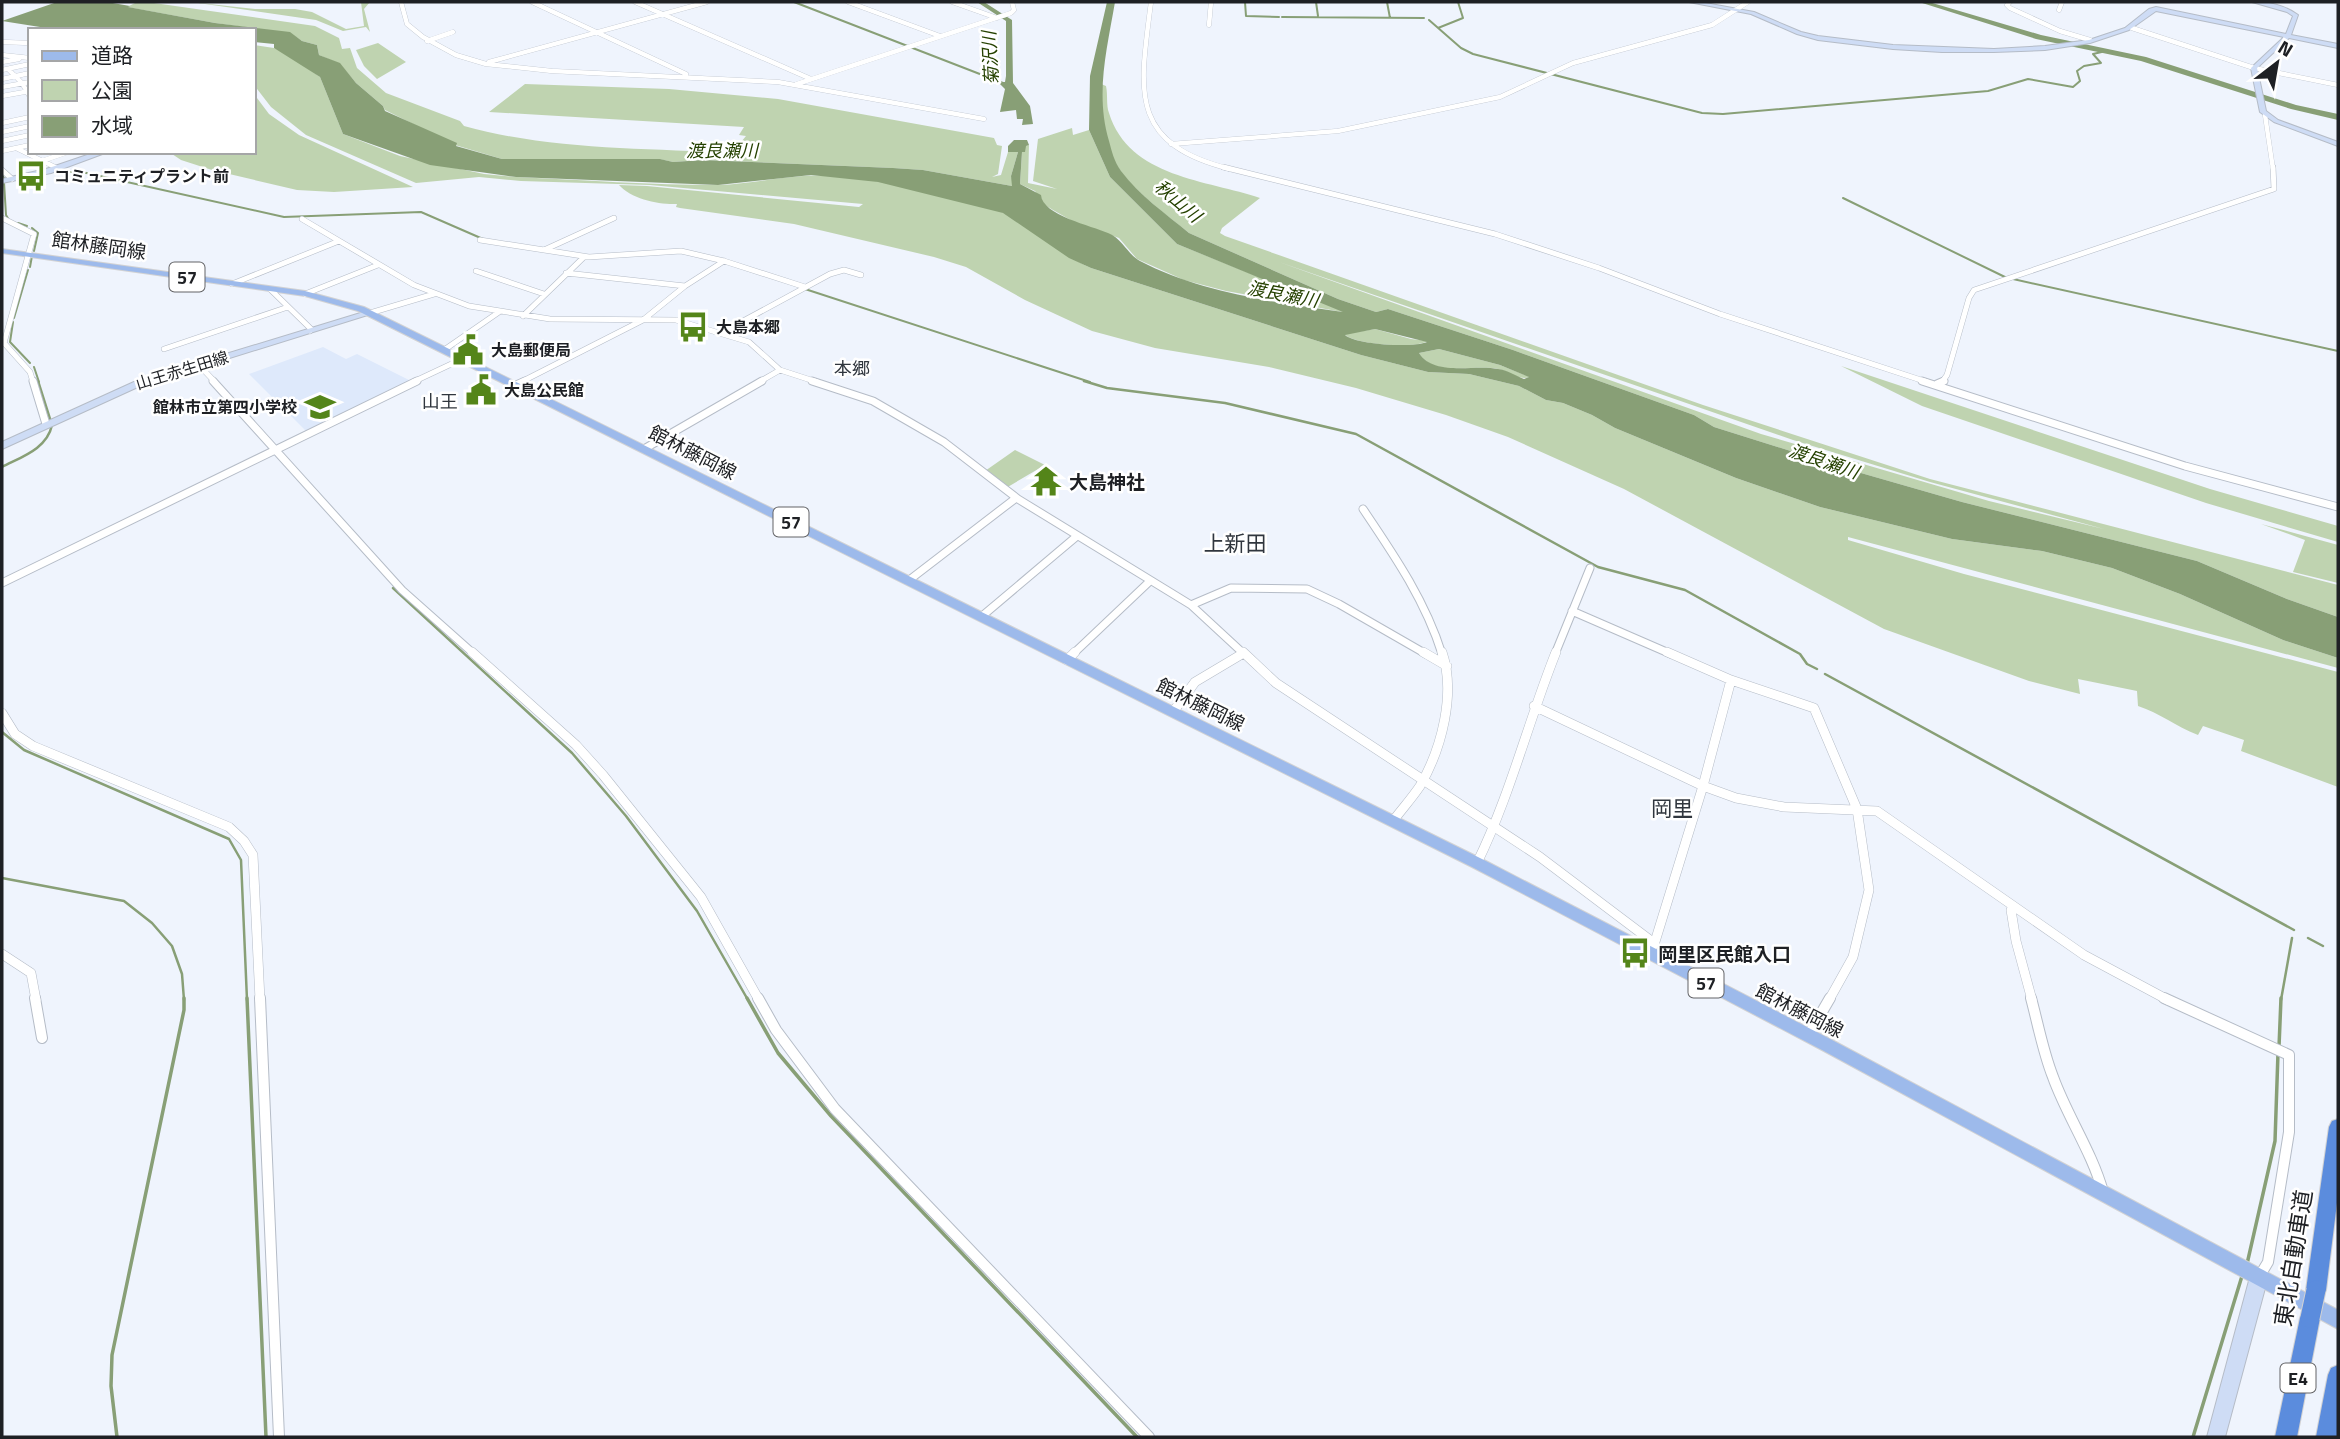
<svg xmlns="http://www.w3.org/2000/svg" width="2340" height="1439" font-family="'Titillium Web','Noto Sans JP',sans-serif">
  <rect width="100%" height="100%" fill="#eff4fd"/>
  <!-- built -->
  <path fill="#dee9fb" d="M323,347L346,359L357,354L411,381L307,432L249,374Z"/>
  <!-- green -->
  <path fill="#bfd3b0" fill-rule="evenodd" d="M126,2H147L315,26L339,38L342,49L350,48L357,68L386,93L460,121L464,126C550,150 643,148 732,153L746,136L739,135L744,127L489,112L525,84L669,89L778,99L994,138L997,145L1002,146L998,174L992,177L1001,175L1008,152H1018L1011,176L1014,184L1012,186L923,170L893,168L703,160L673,162L659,159H502L455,145L385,110L383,106L356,83L340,64L319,55L317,45L302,41L290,33L215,23L127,7L135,3Z
    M191,2L255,9H295L312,12L346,29L364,26L361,2H370L364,9L370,32L366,27L343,31L316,20Z
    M378,43L406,62L377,79L364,66L356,50Z
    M254,45L274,48L288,54L320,77L343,134L400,156L484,174L516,177C583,180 651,185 718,185C747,184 774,178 803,176C854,172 941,193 991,208C1028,220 1055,252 1091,268L1361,355L1428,372L1469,374L1519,386L1546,400L1563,403L1592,415L1615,428L1736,478L1820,507L1952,539L2042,551L2112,568L2180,594L2283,640L2338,658V668L1848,537V540L1964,574L2338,672V787L2241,751L2244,740L2203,726L2198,735C2175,726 2160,713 2138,706L2137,691L2078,679L2080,694L2029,681L1884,629L1624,489L1508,437L1446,415L1356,388L1269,367L1155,348L1092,331L1025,300L966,267L934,257L794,224L680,208L676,207L677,204C660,205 631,199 619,185L647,186L859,207L863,204L650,185L521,181L479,177L416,183L306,135L271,107L254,85Z
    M1101,84L1106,86C1108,95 1106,105 1109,113C1129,178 1208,180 1260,198L1222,228L1220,233L1225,236L1703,405L1930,479L2338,585V617L2287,599L2197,561L1962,502L1854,471L1714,427L1694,415L1513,350L1388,309L1376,312L1338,299L1189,233C1166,214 1126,186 1114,160C1103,136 1102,109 1101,84ZM1279,262L1793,440L1930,482L2104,529L1989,501L1761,434Z
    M254,94L269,114L299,135L413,187L334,192L297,190L212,170L181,160L169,152H254Z
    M1072,128L1073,135L1089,130L1110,177L1177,244L1348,313L1226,291L1184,280L1137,259L1119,238L1074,222L1053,210L1045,205L1035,191L1020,184L1022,152L1025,146L1029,145L1028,183L1057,189L1033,181L1038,139Z
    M1375,329L1411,339L1428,341C1416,349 1355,345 1344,334Z
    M1439,349L1500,365L1530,377C1518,381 1509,371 1498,369C1475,364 1433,378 1419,353Z
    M1841,366L2210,489L2338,526V542L2206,503L1922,406Z
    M1015,450L1045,465L1006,488L985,471Z
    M2261,524L2338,545V583L2293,572L2305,540Z"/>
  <!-- water -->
  <path fill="#889f76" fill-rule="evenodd" d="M57,2H107L130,6L128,7L215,23L290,32L302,41L317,45L319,55L340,63L356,83L383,106L385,111L457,143L456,146L502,159H660L673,162L703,160L893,168L923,170L1012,186L1011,176L1018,152H1008V146L1014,140H1027L1029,145L1026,146L1025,152H1022L1020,184L1041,195C1042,215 1092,226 1108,233C1123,239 1127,254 1140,261C1201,293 1276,302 1343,312L1177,244L1110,177L1089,130L1090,76L1107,2H1115C1107,49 1095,94 1109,141C1112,152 1114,161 1121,171C1139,195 1166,214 1189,233L1338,299L1376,312L1388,309L1513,350L1694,415L1714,427L1854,471L1962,502L2197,561L2287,599L2338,617V658L2283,640L2180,594L2112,568L2042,551L1952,539L1820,507L1736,478L1615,428L1592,415L1563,403L1546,400L1519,386L1469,374L1428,372L1361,355L1091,268L1069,258L1003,213L878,182L811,175L718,185L516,177L430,165L343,134L320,77L274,48V44L254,42V30L105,27L59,30L2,21ZM1375,329L1427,342C1414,348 1356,345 1345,335ZM1439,349L1500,365L1529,377L1524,379C1516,376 1507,370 1498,369C1475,364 1434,377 1419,353Z
    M977,2H984L1012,20L1013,83L1030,106L1033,124L1022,125L1023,119H1017L1016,110L1000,112L1005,89L998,82H1005L1006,76V21Z"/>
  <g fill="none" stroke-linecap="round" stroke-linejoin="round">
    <!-- stream-far2 -->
    <path stroke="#889f76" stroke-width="2" d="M794,2L1003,83
      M1245,2L1246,16L1279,17
      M1316,2L1318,16
      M1387,2L1390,18
      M1282,17L1424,18
      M1429,20L1461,48L1473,54L1702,113L1723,114L1988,91L2028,79L2073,87L2080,81L2077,71L2084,66L2101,63L2093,54L2106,51
      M1438,28L1463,18L1458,2
      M52,172H82L284,217L421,212L483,239
      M2,175L4,178
      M4,182L6,215L9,220
      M1843,198L2007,278
      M18,223L27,226
      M32,228L38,233L34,251
      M30,267L32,256
      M2013,279L2338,351
      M805,289L1090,382
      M14,318L28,270
      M13,322L10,342L30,363
      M34,367L39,382"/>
    <!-- stream-far1 -->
    <path stroke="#889f76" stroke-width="2.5" d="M38,381L50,419
      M1084,381L1107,388L1225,403L1356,434L1598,567L1685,590L1800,654L1807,664L1817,669
      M2,467C21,457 47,449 52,425
      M393,588L572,753L626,816L697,911L748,1000
      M1825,674L2294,930
      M2,732L24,750L229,839L241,860L247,1000
      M2,878L124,901L152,923L172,946L182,974L184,1000
      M2308,938L2323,946
      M2281,1000L2292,938"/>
    <!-- stream -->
    <path stroke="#889f76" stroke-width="3.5" d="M247,998L266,1437
      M747,998L778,1053L831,1116L1137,1437
      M2279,1047L2281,998
      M2247,1264L2275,1141L2278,1053
      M117,1437L111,1386L112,1355L184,1010V998
      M2193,1437L2242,1276"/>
    <!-- river -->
    <path fill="#889f76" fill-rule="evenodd" d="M1919,2H1929L2041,35L2146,57L2296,105L2338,114V120L2291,109L2141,61L2036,39Z"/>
    <!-- street-far4 casing -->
    <g stroke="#b5bcc7" stroke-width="5">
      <path id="street-far4" d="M401,2L407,24L423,37L456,55L486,64L552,71L778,82L984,119
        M532,2L686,74
        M635,2L811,79
        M848,2L940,36
        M952,2L997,18
        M1151,2C1140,90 1127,143 1230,169
        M2010,2L2007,5L2010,8L2060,31L2090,40
        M2059,10L2062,2
        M1209,25L1211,2
        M2132,28L2254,68L2338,85
        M427,41L453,32
        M2,42L30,43
        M2,55L30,58
        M2,62L19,59
        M489,62L707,2
        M8,69L22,83L30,97
        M2,70L30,64
        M2,79L30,73
        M797,84L1011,13L1014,10L1012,2
        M2,87L30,82
        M2,96L30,91
        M2265,115L2273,169
        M2,123L30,117
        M2,132L30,126
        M2,141L30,135
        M1171,144L1338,131L1500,97L1573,63L1712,25L1748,2
        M16,148L57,168
        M2,151L30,145
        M42,161L68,152"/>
    </g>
    <!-- street-far3 casing -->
    <g stroke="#b5bcc7" stroke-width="6">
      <path id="street-far3" d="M1223,167L1495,234L1599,268L1720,314L1927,382
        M2,170L12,179
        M2,218L34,234L4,343L30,372L33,382
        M302,219L414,285L469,306L550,319L676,320L749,342L780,370L817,382
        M480,240L589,257L681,251L724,261L805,287
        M544,250L614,218
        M476,271L544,294
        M566,273L685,286
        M232,284L339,241
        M271,290L311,329L310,331
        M305,294L378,265
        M370,313L434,294
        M523,316L584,257
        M721,333L830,274L844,270L861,275
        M164,349L288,307
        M444,350L499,312
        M199,365L215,382
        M413,382L462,359
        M521,382L643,320L685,286L724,261
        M759,382L780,370
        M1942,382L1947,375L1969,298L1974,290L2274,189L2273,167"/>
    </g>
    <!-- street-far2 casing -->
    <g stroke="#b5bcc7" stroke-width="9">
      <path id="street-far2" d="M33,381L46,424
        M213,381L402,590L474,654
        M812,381L873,401L944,442L1018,499L1191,605L1244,654
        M1922,381L2185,466L2338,507
        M1937,384L1944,381
        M516,385L525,381
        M644,449L762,381
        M1363,509C1394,555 1425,600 1442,654
        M908,581L1016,498
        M2,583L417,381
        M1191,605L1231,588L1307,589L1339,604L1426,654
        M1572,611L1671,654
        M981,617L1077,536
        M1073,654L1150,581
        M1555,654L1590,568"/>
    </g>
    <!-- street-far1 casing -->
    <g stroke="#b5bcc7" stroke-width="10">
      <path id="street-far1" d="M472,652L576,745L603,775L701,897L759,1000
        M1243,652L1276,683L1540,857L1654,943
        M1423,652L1447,666
        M1667,652L1731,680L1814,708L1857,809L1869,890L1853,957L1829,1000
        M1067,660L1075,652
        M1534,706L1703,786L1736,798L1784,807L1877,811L2084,955L2168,1000
        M1173,712L1195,682L1242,654
        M2,713L15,734L33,746L229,827L244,841L253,855L260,1000
        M1393,821C1402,809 1412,798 1420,786C1442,748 1456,693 1442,652
        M1477,863C1510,796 1528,722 1556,652
        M2013,907L2011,910L2016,941L2032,1000
        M1654,945L1703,786L1731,680
        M2,954L31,973L36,1000"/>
    </g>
    <!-- street casing -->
    <g stroke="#b5bcc7" stroke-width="12">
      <path id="street" d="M35,998L42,1038
        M260,998L279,1437
        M758,998L776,1030L835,1109L1149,1437
        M2031,998C2038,1024 2043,1052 2053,1077C2067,1116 2092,1152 2103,1192
        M2164,998L2289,1055V1132L2268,1262L2259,1277
        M1808,1036L1830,998"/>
    </g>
    <!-- secondary casing -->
    <g stroke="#b5bcc7" stroke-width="2">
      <path id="secondary" d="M1689,2H1700L1754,12L1801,32L1818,36L1893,45L1994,49L2045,46L2089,40L2125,28L2149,9L2156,7L2286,34L2293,16L2287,12L2252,2C2267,1 2286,6 2298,15L2291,35L2338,44V48L2289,38L2257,68L2266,111L2278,120L2338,142V146L2274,122L2260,112L2251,68L2284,37L2156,11L2129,30L2090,43L2045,50L1994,52H1942L1893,49L1818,40L1797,34L1751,14Z
        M96,152L105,153L51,173L2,183V179L46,169Z
        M367,311L374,313L140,386L2,449V442L134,382Z
        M2259,1268L2265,1271L2268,1277L2225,1437H2207L2250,1277L2253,1271Z"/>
    </g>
    <!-- primary casing -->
    <g stroke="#d2d2d3" stroke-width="2">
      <path id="primary" d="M2,249L305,291L364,307L1482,859L1832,1040L2338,1310V1329L1822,1050L1472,867L358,311L305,296L2,253Z"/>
    </g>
    <!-- highway casing -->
    <g stroke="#d2d2d3" stroke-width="2">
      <path id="highway" d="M2338,1119V1195L2326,1290L2323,1297L2316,1300L2309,1297L2306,1290L2329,1127L2332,1121Z
        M2310,1308L2317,1311L2320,1318L2297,1437H2275L2300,1318L2303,1311Z
        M2338,1365V1437H2316L2328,1375L2331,1368Z"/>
    </g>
    <!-- street-far4 -->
    <use href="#street-far4" stroke="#fff" stroke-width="4.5"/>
    <!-- street-far3 -->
    <use href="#street-far3" stroke="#fff" stroke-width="5"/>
    <!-- street-far2 -->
    <use href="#street-far2" stroke="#fff" stroke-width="7"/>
    <!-- street-far1 -->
    <use href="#street-far1" stroke="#fff" stroke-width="9"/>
    <!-- street -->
    <use href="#street" stroke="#fff" stroke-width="10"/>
    <!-- secondary -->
    <use href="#secondary" fill="#cedcf5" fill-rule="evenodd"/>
    <!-- primary -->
    <use href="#primary" fill="#9dbaeb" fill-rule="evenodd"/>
    <!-- highway -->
    <use href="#highway" fill="#5b8cdd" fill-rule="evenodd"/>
    <!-- highway-bridge casing -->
    <g stroke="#d2d2d3" stroke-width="21" stroke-linecap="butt">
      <path id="highway-bridge" d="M2310,1318L2316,1290"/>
    </g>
    <!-- highway-bridge -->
    <use href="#highway-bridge" stroke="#5b8cdd" stroke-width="19"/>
  </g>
  <!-- icons -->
  <defs>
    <g id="bus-bare" transform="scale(2.415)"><path d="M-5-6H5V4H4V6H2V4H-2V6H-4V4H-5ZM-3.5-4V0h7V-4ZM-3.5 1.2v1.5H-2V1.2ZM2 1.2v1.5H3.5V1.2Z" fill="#548519" stroke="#fff" stroke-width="2.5" paint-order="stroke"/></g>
    <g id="civic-bare" transform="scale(2.415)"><path d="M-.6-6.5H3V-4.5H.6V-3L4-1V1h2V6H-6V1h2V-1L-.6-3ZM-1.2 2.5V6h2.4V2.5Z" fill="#548519" stroke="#fff" stroke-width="2.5" paint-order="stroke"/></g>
    <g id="school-bare" transform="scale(2.415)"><path d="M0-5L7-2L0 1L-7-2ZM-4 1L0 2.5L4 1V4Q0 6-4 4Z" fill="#548519" stroke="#fff" stroke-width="2.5" paint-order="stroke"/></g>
    <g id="temple-bare" transform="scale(2.415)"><path d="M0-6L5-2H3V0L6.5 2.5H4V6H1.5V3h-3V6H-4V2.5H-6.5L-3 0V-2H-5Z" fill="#548519" stroke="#fff" stroke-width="2.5" paint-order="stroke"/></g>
  </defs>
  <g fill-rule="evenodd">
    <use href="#bus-bare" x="31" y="176"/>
    <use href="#bus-bare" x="693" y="327"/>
    <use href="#civic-bare" x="468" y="350"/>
    <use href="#civic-bare" x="481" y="390"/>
    <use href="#school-bare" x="320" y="407"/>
    <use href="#temple-bare" x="1046" y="481"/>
    <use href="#bus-bare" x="1635" y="953"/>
  </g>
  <g text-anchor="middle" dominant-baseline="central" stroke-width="5" stroke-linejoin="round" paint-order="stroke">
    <!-- far-poi labels -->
    <g font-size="16" font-weight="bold" fill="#1e2024" stroke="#fff" text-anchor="start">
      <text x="54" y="176">コミュニティプラント前</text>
      <text x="716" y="327">大島本郷</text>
      <text x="491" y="350">大島郵便局</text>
      <text x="504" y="390">大島公民館</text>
      <text x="297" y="407" text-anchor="end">館林市立第四小学校</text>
    </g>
    <!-- far-street labels -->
    <g font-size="16" fill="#1e2024" stroke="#fff">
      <text transform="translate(182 370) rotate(-17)">山王赤生田線</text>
    </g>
    <!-- far-water labels -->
    <g font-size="18" font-style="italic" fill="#254100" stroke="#fff">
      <text transform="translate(990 58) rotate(-93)">菊沢川</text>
      <text x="722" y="150">渡良瀬川</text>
      <text transform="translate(1178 201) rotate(40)">秋山川</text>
      <text transform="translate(1283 294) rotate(11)">渡良瀬川</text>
      <text transform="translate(1824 461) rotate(19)">渡良瀬川</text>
    </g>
    <!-- shield labels -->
    <g fill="#fff" stroke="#626366" stroke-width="2">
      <rect x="169.5" y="262.5" width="35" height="29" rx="5"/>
      <rect x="773.5" y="507.5" width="35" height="29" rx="5"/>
      <rect x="1688.5" y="968.5" width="35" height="29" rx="5"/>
      <rect x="2280.5" y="1363.5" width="35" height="29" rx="5"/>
    </g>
    <g font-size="18" font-weight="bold" fill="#1e2024">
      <text x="187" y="277">57</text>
      <text x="791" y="522">57</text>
      <text x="1706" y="983">57</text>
      <text x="2298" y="1378">E4</text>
    </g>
    <!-- far-neighbourhood labels -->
    <g font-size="18" fill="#30363e" stroke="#fff">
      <text x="852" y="368">本郷</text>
      <text x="440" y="401">山王</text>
    </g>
    <!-- street labels -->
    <g font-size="19" fill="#1e2024" stroke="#fff">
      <text transform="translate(99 245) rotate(8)">館林藤岡線</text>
      <text transform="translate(693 452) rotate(27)">館林藤岡線</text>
      <text transform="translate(1201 704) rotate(26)">館林藤岡線</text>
      <text transform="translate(1800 1010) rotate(27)">館林藤岡線</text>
    </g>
    <!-- poi labels -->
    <g font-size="19" font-weight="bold" fill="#1e2024" stroke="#fff" text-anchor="start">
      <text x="1069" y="481">大島神社</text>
      <text x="1658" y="953">岡里区民館入口</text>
    </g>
    <!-- neighbourhood labels -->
    <g font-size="21" fill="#30363e" stroke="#fff">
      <text x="1235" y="543">上新田</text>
      <text x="1672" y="808">岡里</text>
    </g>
    <!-- near-street labels -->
    <g font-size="23" fill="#1e2024" stroke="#fff">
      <text transform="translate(2293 1258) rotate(-81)">東北自動車道</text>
    </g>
  </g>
  <!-- border -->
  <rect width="2340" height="1439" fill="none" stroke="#1e2024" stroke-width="7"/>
  <!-- legend -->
  <rect x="28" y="28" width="228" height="126" fill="#ffffff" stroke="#a5a6a7" stroke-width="2"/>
  <rect x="42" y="51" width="35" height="10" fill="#9dbaeb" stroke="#a5a6a7" stroke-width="2"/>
  <text x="91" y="63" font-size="21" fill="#1e2024">道路</text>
  <rect x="42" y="80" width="35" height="21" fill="#bfd3b0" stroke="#a5a6a7" stroke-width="2"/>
  <text x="91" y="98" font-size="21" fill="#1e2024">公園</text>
  <rect x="42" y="116" width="35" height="21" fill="#889f76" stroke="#a5a6a7" stroke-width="2"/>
  <text x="91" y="133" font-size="21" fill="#1e2024">水域</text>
  <!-- north arrow -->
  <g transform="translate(2277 63) rotate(31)" stroke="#ffffff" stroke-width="5" paint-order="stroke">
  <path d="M0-5L12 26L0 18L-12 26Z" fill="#1e2024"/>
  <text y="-10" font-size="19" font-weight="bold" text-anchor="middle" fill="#1e2024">N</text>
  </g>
</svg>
